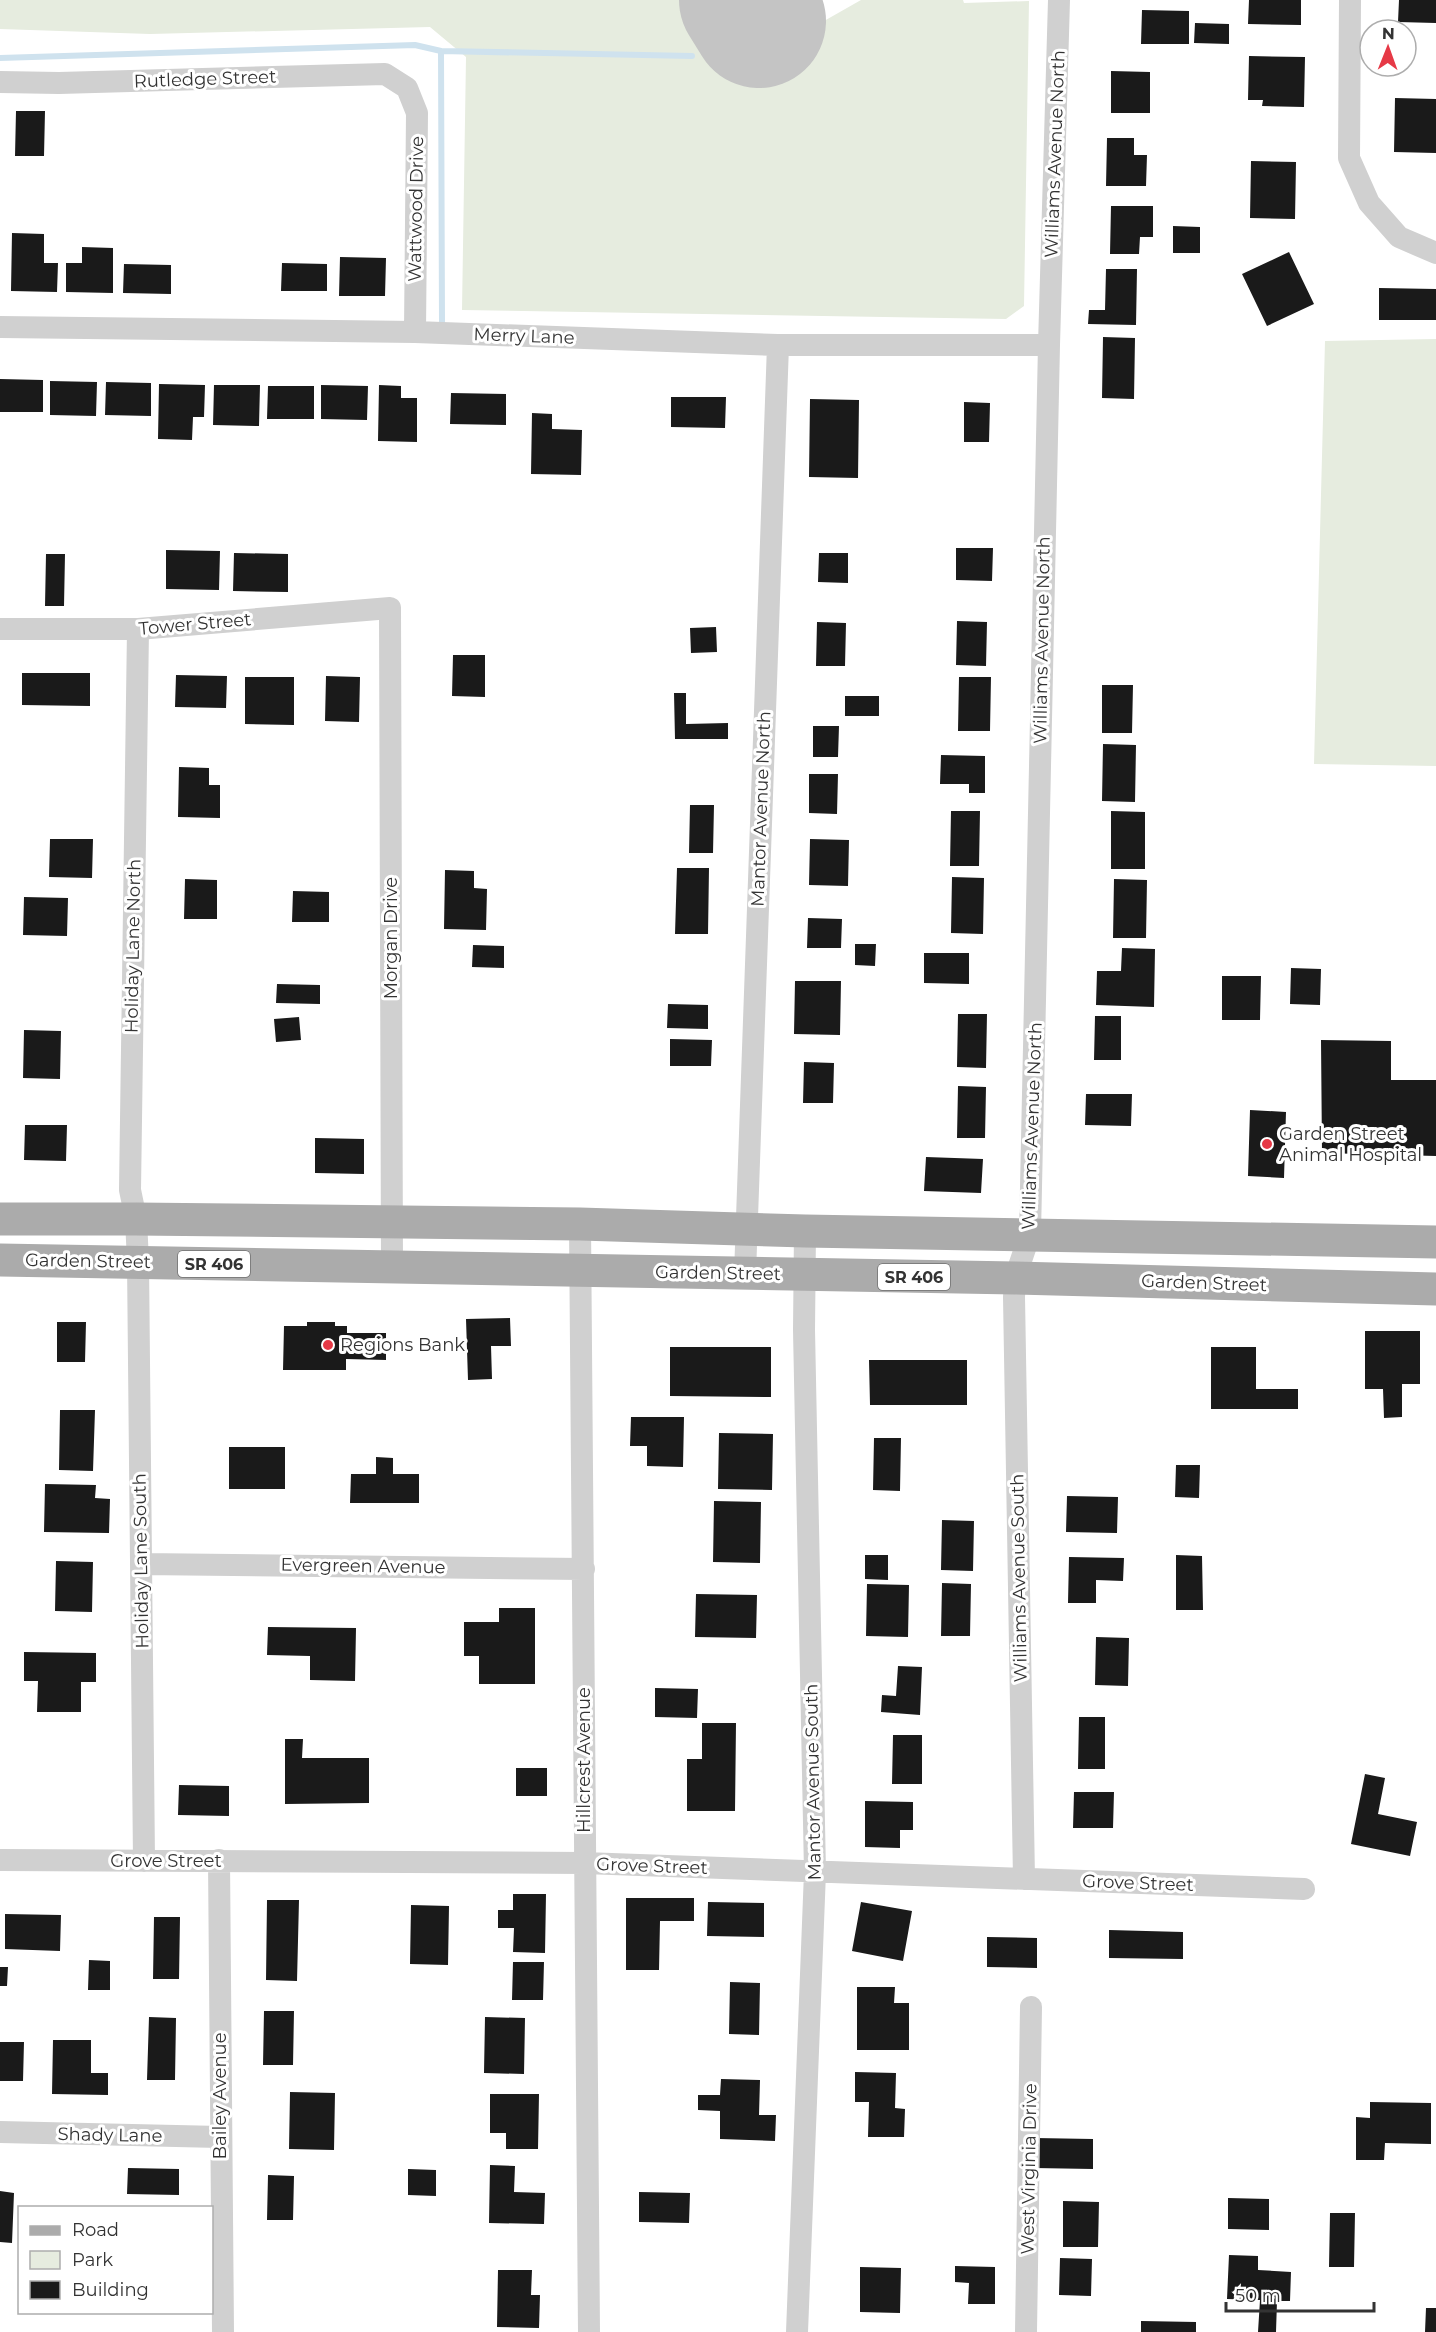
<svg xmlns="http://www.w3.org/2000/svg" width="1436" height="2332" font-family="Montserrat,sans-serif">
  <rect width="100%" height="100%" fill="#fff"/>
  <!-- green -->
  <path fill="#e6ecdf" d="M0,0H694L736,71L861,0H963L964,3L1029,1L1024,306L1006,319L462,310L466,57L430,27L150,34L0,29Z
    M1436,339V766L1314,764L1325,341Z"/>
  <g fill="none" stroke-linecap="round" stroke-linejoin="round">
    <!-- stream -->
    <path stroke="#cfe2ee" stroke-width="6" d="M441,51L692,56
      M0,58L415,45L441,51L442,323"/>
    <!-- taxiway -->
    <path stroke="#c4c4c4" stroke-width="54" d="M759,21L792,0"/>
    <!-- runway -->
    <path stroke="#c4c4c4" stroke-width="134" d="M746,0L759,21"/>
  </g>
  <!-- building -->
  <path fill="#1a1a1a" d="M1249,0H1301V25L1248,24Z
    M1399,0H1436V23L1398,22Z
    M1142,10L1189,11V44H1141Z
    M1195,23L1229,24V44L1194,43Z
    M1249,56L1305,57L1304,107L1262,106L1263,100H1248Z
    M1111,71L1150,72V113H1111Z
    M1395,98L1436,99V153L1394,152Z
    M16,111H45L44,156H15Z
    M1107,138H1134V155H1147L1146,186H1106Z
    M1251,161L1296,162L1295,219L1250,218Z
    M1111,206H1153V237H1140L1139,254H1110Z
    M1173,226L1200,227V253H1173Z
    M12,233L44,234V263H58L57,292L11,291Z
    M82,247L113,248V293L66,292V263H82Z
    M1289,252L1314,304L1267,326L1242,274Z
    M340,257L386,258L385,296H339Z
    M282,263L327,264V291H281Z
    M124,264L171,265V294L123,293Z
    M1106,269H1137L1136,325L1088,324L1089,310H1105Z
    M1379,288L1436,289V320H1379Z
    M1103,337L1135,338L1134,399L1102,398Z
    M0,379L43,380V412H0Z
    M50,381L97,382L96,416L50,415Z
    M106,382L151,383V416L105,415Z
    M159,384L205,385L204,417H193L192,440L158,439Z
    M214,385H260L259,426L213,425Z
    M321,385L368,386L367,420L321,419Z
    M379,385L401,386V398H417V442L378,441Z
    M268,386H314V419H267Z
    M451,393L506,394V425L450,424Z
    M671,397H726L725,428L671,427Z
    M810,399L859,400L858,478L809,477Z
    M964,402L990,403L989,442H964Z
    M532,413L552,414V429L582,430L581,475L531,474Z
    M956,548H993L992,581L956,580Z
    M166,550L220,551L219,590L166,589Z
    M234,553L288,554V592L233,591Z
    M819,553H848V583L818,582Z
    M46,554H65L64,606H45Z
    M957,621L987,622L986,666L956,665Z
    M817,622L846,623L845,666H816Z
    M716,627L717,652L691,653L690,628Z
    M453,655H485V697L452,696Z
    M22,673H90V706L22,705Z
    M176,675L227,676L226,708L175,707Z
    M326,676L360,677L359,722L325,721Z
    M245,677H294V725L245,724Z
    M959,677H991L990,731H958Z
    M1102,685H1133L1132,733H1102Z
    M674,693H686V724L728,723V739H675Z
    M845,696H879V716H845Z
    M813,726H839L838,757H813Z
    M1103,744L1136,745L1135,802L1102,801Z
    M941,755L985,756V793H969V784H940Z
    M179,767L209,768V785H220V818L178,817Z
    M809,774H838L837,814L809,813Z
    M690,805H714L713,853H689Z
    M951,811H980L979,866H950Z
    M1111,811L1145,812V869H1111Z
    M50,839H93L92,878L49,877Z
    M810,839L849,840L848,886L809,885Z
    M677,868H709L708,934H675Z
    M445,870L474,871V888L487,889L486,930L444,929Z
    M952,877L984,878L983,934L951,933Z
    M185,879L217,880V919H184Z
    M1114,879L1147,880L1146,938H1113Z
    M293,891L329,892V922H292Z
    M24,897L68,898L67,936L23,935Z
    M808,918L842,919L841,948H807Z
    M855,944H876L875,966L855,965Z
    M473,945L504,946V968L472,967Z
    M1122,948L1155,949L1154,1007L1096,1005L1097,971H1121Z
    M924,953H969V984L924,983Z
    M1291,968L1321,969L1320,1005L1290,1004Z
    M1222,976H1261L1260,1020H1222Z
    M795,981H841L840,1035L794,1034Z
    M277,984L320,985V1004L276,1003Z
    M668,1004L708,1005V1029L667,1028Z
    M958,1014H987L986,1068L957,1067Z
    M1095,1016H1121V1060H1094Z
    M299,1017L301,1040L276,1042L274,1019Z
    M24,1030L61,1031L60,1079L23,1078Z
    M670,1039L712,1040L711,1066H670Z
    M1321,1040L1391,1041V1080H1436V1156L1322,1153Z
    M804,1062L834,1063L833,1103H803Z
    M958,1086L986,1087L985,1138H957Z
    M1086,1094H1132L1131,1126L1085,1125Z
    M1250,1110L1286,1112L1284,1178L1248,1176Z
    M25,1125H67L66,1161L24,1160Z
    M315,1138L364,1139V1174L315,1173Z
    M926,1157L983,1159L981,1193L924,1191Z
    M510,1318L511,1346H491L492,1379L468,1380L466,1319Z
    M57,1322H86L85,1362H57Z
    M307,1322H335V1326H347V1333H386V1360L346,1359V1370H283L284,1326H307Z
    M1365,1331H1420V1384H1402V1417L1384,1418L1383,1389H1365Z
    M670,1347H771V1397L670,1396Z
    M1211,1347H1256V1389H1298V1409H1211Z
    M869,1360H967V1405H870Z
    M60,1410H95L93,1471L59,1470Z
    M631,1417H684L683,1467L647,1466V1446H630Z
    M719,1433L773,1434L772,1490L718,1489Z
    M874,1438H901L900,1491L873,1490Z
    M229,1447H285V1489H229Z
    M376,1457L393,1458V1474H419V1503H350L351,1474H376Z
    M1176,1465H1200L1199,1498L1175,1497Z
    M45,1484L96,1485L95,1498L110,1499L109,1533L44,1532Z
    M1067,1496L1118,1497L1117,1533L1066,1532Z
    M714,1501L761,1502L760,1563L713,1562Z
    M942,1520L974,1521L973,1571L941,1570Z
    M865,1555H888V1580L865,1579Z
    M1176,1555L1202,1556L1203,1610H1176Z
    M1069,1557L1124,1558L1123,1581L1096,1580V1603H1068Z
    M56,1561L93,1562L92,1612L55,1611Z
    M942,1583L971,1584L970,1636H941Z
    M867,1584L909,1585L908,1637L866,1636Z
    M696,1594L757,1595L756,1638L695,1637Z
    M499,1608H535V1684H479V1656H464V1622H499Z
    M268,1627L356,1628L355,1681L310,1680V1656L267,1655Z
    M1096,1637L1129,1638L1128,1686L1095,1685Z
    M24,1652L96,1653V1682H81V1712H37L38,1681H24Z
    M898,1666L922,1667L920,1715L881,1712L882,1695L896,1696Z
    M655,1688L698,1689L697,1718L655,1717Z
    M1079,1717H1105V1769H1078Z
    M702,1723H736L735,1811H687V1759H702Z
    M893,1735H922V1784H892Z
    M285,1739H303L302,1758H369V1803L285,1804Z
    M516,1768H547V1796H516Z
    M1365,1774L1385,1778L1378,1814L1417,1822L1410,1856L1351,1844Z
    M179,1785L229,1786V1816L178,1815Z
    M1074,1792H1114L1113,1828H1073Z
    M865,1801L913,1802V1830H900V1848L865,1847Z
    M513,1894H546L545,1953L513,1952L514,1928H498V1910H513Z
    M626,1898H694V1921H660L659,1970H626Z
    M267,1900H299L297,1981L266,1980Z
    M708,1902L764,1903V1937L707,1936Z
    M861,1902L912,1911L903,1961L852,1951Z
    M411,1905L449,1906L448,1965L410,1964Z
    M5,1914L61,1915L60,1951L5,1949Z
    M154,1917H180L179,1979H153Z
    M1109,1930L1183,1932V1959L1109,1958Z
    M987,1937L1037,1938V1968L987,1967Z
    M89,1960L110,1961V1990H88Z
    M513,1962H544L543,2000H512Z
    M0,1967H8L7,1986H0Z
    M730,1982L760,1983L759,2035L729,2034Z
    M857,1987H895L894,2003H909V2050H857Z
    M264,2011H294L293,2065H263Z
    M149,2017L176,2018L175,2080H147Z
    M485,2017L525,2018L524,2074L484,2073Z
    M53,2040H91V2073H108V2095L52,2094Z
    M0,2042H24L23,2081H0Z
    M855,2072L896,2073L895,2108L905,2109L904,2137H868L869,2102H855Z
    M721,2079L760,2080L759,2115H776L775,2141L720,2139V2111L698,2110V2095H720Z
    M290,2092L335,2093L334,2150L289,2149Z
    M490,2094H539L538,2149H506V2133H490Z
    M1370,2102L1431,2103V2144L1385,2143L1384,2160H1356V2117L1370,2118Z
    M1035,2138L1093,2139V2169L1034,2168Z
    M490,2165L515,2166L514,2192L545,2193L544,2224L489,2223Z
    M128,2168L179,2169V2195L127,2194Z
    M408,2169L436,2170V2196L408,2195Z
    M268,2175L294,2176L293,2220H267Z
    M0,2191L14,2193L12,2243L0,2242Z
    M639,2192L690,2193L689,2223L639,2222Z
    M1228,2198L1269,2199V2230L1228,2229Z
    M1063,2201L1099,2202L1098,2247H1063Z
    M1330,2213H1355L1354,2267H1329Z
    M1229,2255L1258,2256V2270L1291,2272L1290,2301H1277L1276,2332H1258L1260,2300L1227,2299Z
    M1060,2258L1092,2259L1091,2296L1059,2295Z
    M955,2266L995,2267V2304H968L969,2283L955,2282Z
    M860,2267L901,2268L900,2313L860,2312Z
    M498,2270H532L531,2295H540L539,2328L497,2327Z
    M1426,2308H1436V2332H1425Z
    M1141,2321L1196,2322V2332H1141Z"/>
  <g fill="none" stroke-linecap="round" stroke-linejoin="round">
    <!-- minor -->
    <path stroke="#d0d0d0" stroke-width="22" d="M1350,0L1349,158L1369,203L1399,237L1436,253
      M0,82L59,83L385,74L407,88L417,113L415,332
      M0,327L415,332L778,345H1049
      M0,629H138L390,608L392,1268
      M138,629L130,1190L136,1219L138,1262L144,1861
      M580,1224L589,2332
      M745,1274L778,345
      M141,1564L584,1569
      M0,1860L584,1863L1304,1889
      M219,1860L223,2332
      M1024,1879L1014,1297L1015,1278L1030,1234L1049,345L1059,0
      M0,2132L220,2137
      M797,2332L815,1872L804,1330L805,1231
      M1026,2332L1031,2007"/>
    <!-- primary -->
    <path stroke="#ababab" stroke-width="33" d="M0,1219H136L580,1224L805,1231L1436,1242
      M0,1260L1015,1278L1436,1289"/>
  </g>
  <!-- markers -->
  <g fill="#e63946" stroke="#fff" stroke-width="2">
    <circle cx="1267" cy="1144" r="6"/>
    <circle cx="328" cy="1345" r="6"/>
  </g>
  <g text-anchor="middle" dominant-baseline="central" stroke-width="6" stroke-linejoin="round" paint-order="stroke">
    <!-- shield labels -->
    <g fill="#fff" stroke="#707070" stroke-width="1.5">
      <rect x="178" y="1251" width="72" height="26" rx="4.5"/>
      <rect x="878" y="1264" width="72" height="26" rx="4.5"/>
    </g>
    <g font-size="16" font-weight="bold" fill="#333">
      <text x="214" y="1264">SR 406</text>
      <text x="914" y="1277">SR 406</text>
    </g>
    <!-- street labels -->
    <g font-size="18" fill="#333" stroke="#fff">
      <text transform="translate(205 79) rotate(-2)">Rutledge Street</text>
      <text transform="translate(1055 154) rotate(-88)">Williams Avenue North</text>
      <text transform="translate(416 209) rotate(-89)">Wattwood Drive</text>
      <text transform="translate(524 336) rotate(2)">Merry Lane</text>
      <text transform="translate(195 624) rotate(-5)">Tower Street</text>
      <text transform="translate(1042 640) rotate(-89)">Williams Avenue North</text>
      <text transform="translate(761 809) rotate(-88)">Mantor Avenue North</text>
      <text transform="translate(391 938) rotate(-90)">Morgan Drive</text>
      <text transform="translate(133 946) rotate(-89)">Holiday Lane North</text>
      <text transform="translate(1032 1126) rotate(-88)">Williams Avenue North</text>
      <text transform="translate(88 1261) rotate(1)">Garden Street</text>
      <text transform="translate(718 1273) rotate(1)">Garden Street</text>
      <text transform="translate(1204 1283) rotate(2)">Garden Street</text>
      <text transform="translate(141 1561) rotate(-91)">Holiday Lane South</text>
      <text transform="translate(363 1566) rotate(1)">Evergreen Avenue</text>
      <text transform="translate(1019 1578) rotate(-91)">Williams Avenue South</text>
      <text transform="translate(584 1760) rotate(-90)">Hillcrest Avenue</text>
      <text transform="translate(813 1782) rotate(-91)">Mantor Avenue South</text>
      <text x="166" y="1861">Grove Street</text>
      <text transform="translate(652 1866) rotate(2)">Grove Street</text>
      <text transform="translate(1138 1883) rotate(2)">Grove Street</text>
      <text transform="translate(220 2096) rotate(-90)">Bailey Avenue</text>
      <text transform="translate(110 2135) rotate(1)">Shady Lane</text>
      <text transform="translate(1029 2169) rotate(-89)">West Virginia Drive</text>
    </g>
    <!-- poi labels -->
    <g font-size="18" fill="#333" stroke="#fff" text-anchor="start">
      <text x="1279" y="1134">Garden Street<tspan x="1279" dy="21">Animal Hospital</tspan></text>
      <text x="340" y="1345">Regions Bank</text>
    </g>
  </g>
  <!-- legend -->
  <rect x="18" y="2206" width="195" height="108" fill="#ffffff" stroke="#adadad" stroke-width="1.5"/>
  <rect x="30" y="2226" width="30" height="9" fill="#ababab" stroke="#adadad" stroke-width="1.5"/>
  <text x="72" y="2236" font-size="18" fill="#333333">Road</text>
  <rect x="30" y="2251" width="30" height="18" fill="#e6ecdf" stroke="#adadad" stroke-width="1.5"/>
  <text x="72" y="2266" font-size="18" fill="#333333">Park</text>
  <rect x="30" y="2281" width="30" height="18" fill="#1a1a1a" stroke="#adadad" stroke-width="1.5"/>
  <text x="72" y="2296" font-size="18" fill="#333333">Building</text>
  <!-- north arrow -->
  <g transform="translate(1388 48) rotate(1)"><circle r="28" fill="#ffffff" stroke="#adadad" stroke-width="1.5"/>
  <path d="M0-4.5L10 22L0 15L-10 22Z" fill="#e63946"/>
  <text y="-9" font-size="16" font-weight="bold" text-anchor="middle" fill="#333333">N</text>
  </g>
  <!-- scale -->
  <path d="M1226 2302v9h148v-9" fill="none" stroke="#333333" stroke-width="3"/>
  <text x="1235" y="2302" font-size="18" fill="#333333" stroke="#ffffff" stroke-width="4.5" paint-order="stroke">50 m</text>
</svg>
